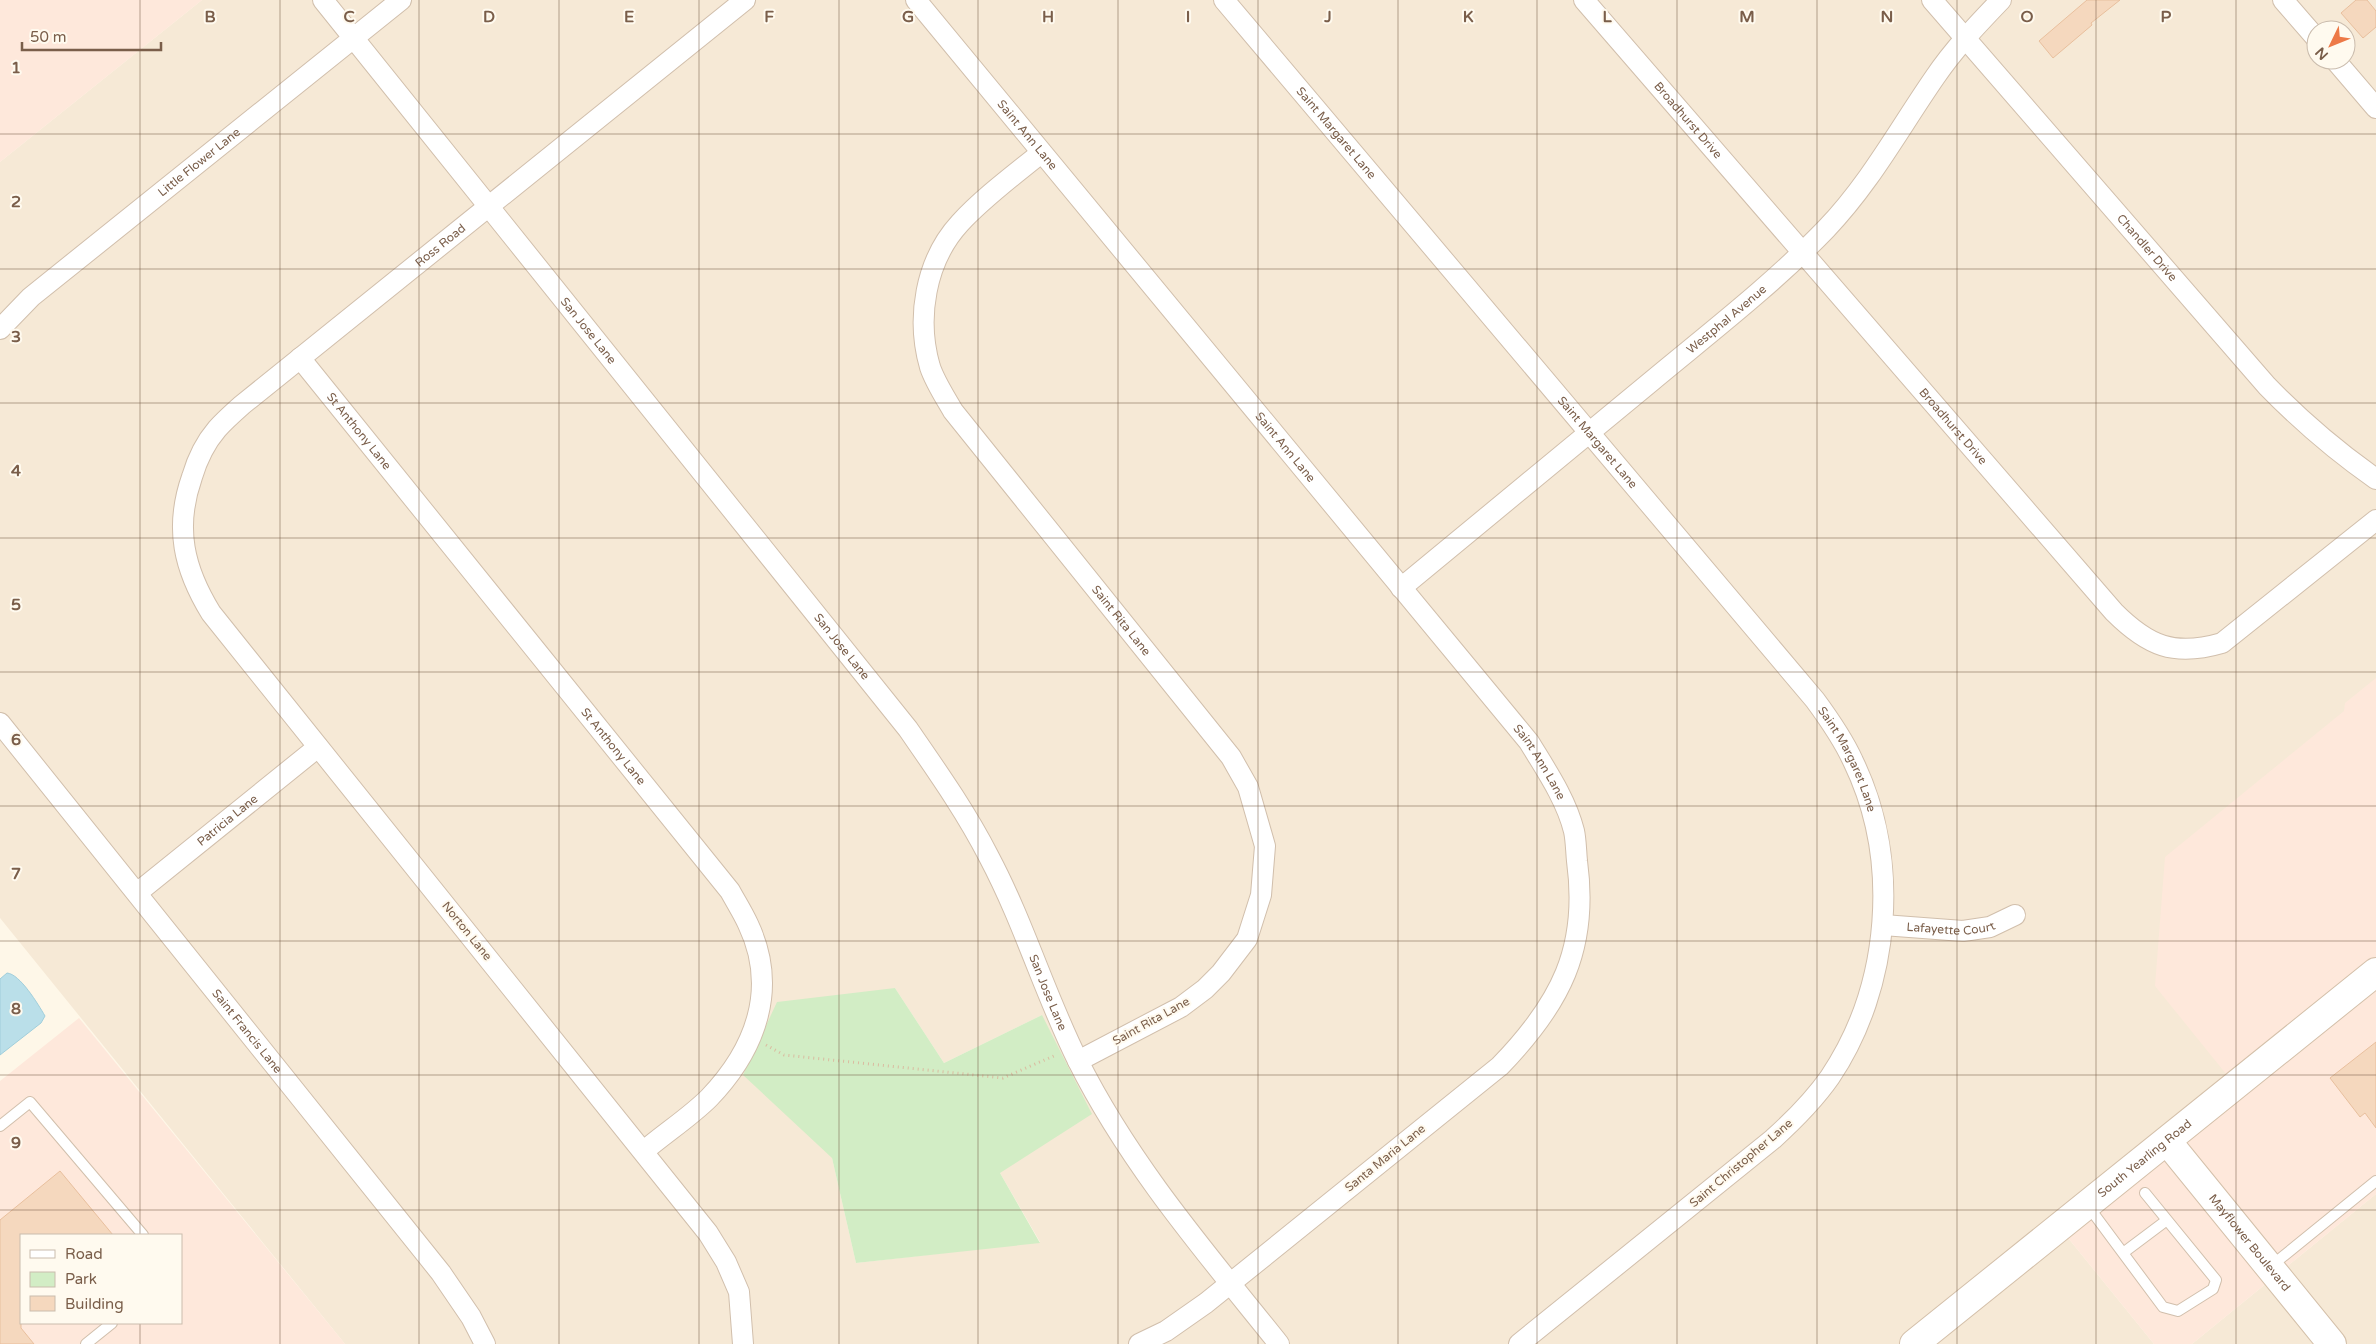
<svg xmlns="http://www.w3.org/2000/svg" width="2376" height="1344" font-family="'Varela Round',sans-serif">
  <rect width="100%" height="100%" fill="#fef7e8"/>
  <!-- residential -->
  <path fill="#f6e9d6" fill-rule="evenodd" d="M202,0H2376V685L2235,1085L2060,1228L2154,1344H345L0,918V162ZM2316,30H2346V60H2316ZM895,988L944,1063L1042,1015L1000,1173L1040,1242L856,1263L832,1158Z
    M2376,1194V1344H2192Z"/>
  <!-- commercial -->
  <path fill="#fee8db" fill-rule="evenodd" d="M0,0H202L0,162Z
    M2376,678V1194L2192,1344H2154L2060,1228L2235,1085L2155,986L2165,857L2344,711L2345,703Z
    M79,1018L345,1344H0V1081ZM21,1235H181V1323H21Z"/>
  <!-- green -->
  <path fill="#d2edc5" d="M895,988L944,1063L1042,1015L1092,1114L1000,1173L1040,1243L856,1263L832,1158L743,1075L777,1002Z"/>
  <!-- water -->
  <path fill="#badfe9" stroke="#a0cedb" d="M7,973C20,974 38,1004 45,1016L41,1023L0,1055V979Z"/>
  <!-- building -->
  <path fill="#f5d8be" stroke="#e8bf9d" d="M2087,0H2120L2091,23L2092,25L2053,58L2039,41Z
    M2356,0H2367L2376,11V27L2363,38L2341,13Z
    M2376,1042V1128L2365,1113L2360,1117L2330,1078Z
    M60,1171L113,1235H21V1328L34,1344H0V1220Z"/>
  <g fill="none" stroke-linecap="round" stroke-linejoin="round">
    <!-- lane casing -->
    <g stroke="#d1bfac" stroke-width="12">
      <path id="lane" d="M0,1126L30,1102L143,1235
        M2088,1206L2163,1307L2178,1311L2213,1289L2216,1280L2145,1193
        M2123,1253L2167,1220
        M2270,1267L2376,1181
        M86,1344L112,1323"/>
    </g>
    <!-- street casing -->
    <g stroke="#d1bfac" stroke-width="22">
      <g id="street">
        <path id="s1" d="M323,0L908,729C937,771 966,812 989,857C1024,923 1045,995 1078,1061C1130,1165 1207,1254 1279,1344"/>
        <path id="s2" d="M916,0L1529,742C1546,770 1566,799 1574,831C1576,840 1576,851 1577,861C1589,949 1560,1004 1500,1066L1206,1303L1166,1331L1139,1344"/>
        <path id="s3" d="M1224,0L1815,700C1829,719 1843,739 1853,761C1901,860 1891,986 1830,1077C1814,1100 1794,1120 1773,1139L1519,1344"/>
        <path id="s4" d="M1584,0L2114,612C2148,646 2174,657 2222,643L2376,520"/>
        <path id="s5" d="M1932,0L2267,386C2301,421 2336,451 2376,479"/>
        <path d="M2283,0L2316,38"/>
        <path d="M2335,60L2376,108"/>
        <path id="s6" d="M1041,153C1014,175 984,197 960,223C925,261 916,319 930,367C935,382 945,397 953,411L1231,757L1248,787L1265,846L1261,895L1247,939L1221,973L1205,989L1181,1007L1078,1061"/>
        <path id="s7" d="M0,329L31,297L401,0"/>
        <path id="s8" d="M300,358L730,891C736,902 743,913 748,924C779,989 755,1050 709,1098C690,1117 665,1133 644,1151"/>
        <path id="s9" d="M1401,588C1485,519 1569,449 1653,380C1712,331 1773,284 1826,229C1870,183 1899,129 1935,77C1954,49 1977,25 2001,0"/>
        <path id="s10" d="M0,723L441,1273L471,1317L485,1344"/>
        <path id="s11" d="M137,893L318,747"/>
        <path id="s12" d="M1883,925L1963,931L1990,927L2015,915"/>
        <path id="s13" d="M743,1344L739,1292L726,1262L708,1233L211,613C184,569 174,528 192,477C197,460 205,443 217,429C224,421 233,413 242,405L745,0"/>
      </g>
    </g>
    <!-- secondary casing -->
    <g stroke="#d4c0aa" stroke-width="30">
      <g id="secondary">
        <path id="s14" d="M2167,1141L2332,1344"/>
        <path id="s15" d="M1914,1344L2376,972"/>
      </g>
    </g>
    <!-- path -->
    <path stroke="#dabba0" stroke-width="3" stroke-dasharray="1 4" stroke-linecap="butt" d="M766,1045L784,1055L1003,1078L1056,1055"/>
    <!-- lane -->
    <use href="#lane" stroke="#fff" stroke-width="10"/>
    <!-- street -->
    <use href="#street" stroke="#fff" stroke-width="20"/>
    <!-- secondary -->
    <use href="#secondary" stroke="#fff" stroke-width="28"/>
  </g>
  <!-- grid -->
  <path fill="none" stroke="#7a5e4a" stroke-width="1" stroke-opacity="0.55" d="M140,0V1235M280,0V1344M419,0V1344M559,0V1344M699,0V1344M839,0V1344M978,0V1344M1118,0V1344M1258,0V1344M1398,0V1344M1537,0V1344M1677,0V1344M1817,0V1344M1957,0V1344M2096,0V1344M2236,0V1344M0,134H2376M0,269H2376M0,403H2376M0,538H2376M0,672H2376M0,806H2376M0,941H2376M0,1075H2376M0,1210H2376M140,1323V1344"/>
  <g text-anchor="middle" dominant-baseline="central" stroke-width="4" stroke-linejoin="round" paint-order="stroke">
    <!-- street labels -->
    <g font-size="12" fill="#7a5e4a" stroke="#fffaef">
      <text stroke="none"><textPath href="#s4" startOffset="159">Broadhurst Drive</textPath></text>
      <text stroke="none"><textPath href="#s3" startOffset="174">Saint Margaret Lane</textPath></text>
      <text stroke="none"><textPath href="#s2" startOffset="175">Saint Ann Lane</textPath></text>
      <text stroke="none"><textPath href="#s7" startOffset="260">Little Flower Lane</textPath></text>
      <text stroke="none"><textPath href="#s13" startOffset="1400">Ross Road</textPath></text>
      <text stroke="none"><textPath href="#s5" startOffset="328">Chandler Drive</textPath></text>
      <text stroke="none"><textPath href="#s9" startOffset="422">Westphal Avenue</textPath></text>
      <text stroke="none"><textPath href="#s1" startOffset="424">San Jose Lane</textPath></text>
      <text stroke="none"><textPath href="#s4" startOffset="564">Broadhurst Drive</textPath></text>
      <text stroke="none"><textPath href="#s8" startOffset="94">St Anthony Lane</textPath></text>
      <text stroke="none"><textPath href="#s3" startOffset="579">Saint Margaret Lane</textPath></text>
      <text stroke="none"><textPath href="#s2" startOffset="580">Saint Ann Lane</textPath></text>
      <text stroke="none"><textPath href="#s6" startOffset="579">Saint Rita Lane</textPath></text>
      <text stroke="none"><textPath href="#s1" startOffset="829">San Jose Lane</textPath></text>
      <text stroke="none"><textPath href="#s8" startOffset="499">St Anthony Lane</textPath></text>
      <text stroke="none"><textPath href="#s3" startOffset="984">Saint Margaret Lane</textPath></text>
      <text stroke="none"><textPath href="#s2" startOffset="985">Saint Ann Lane</textPath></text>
      <text stroke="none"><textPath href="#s11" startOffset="116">Patricia Lane</textPath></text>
      <text stroke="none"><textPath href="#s12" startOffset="68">Lafayette Court</textPath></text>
      <text transform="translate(467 931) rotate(51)">Norton Lane</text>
      <text stroke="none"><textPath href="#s1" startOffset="1234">San Jose Lane</textPath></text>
      <text transform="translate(1151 1021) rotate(-29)">Saint Rita Lane</text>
      <text stroke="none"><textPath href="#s10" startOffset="395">Saint Francis Lane</textPath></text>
      <text transform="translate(1385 1158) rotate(-39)">Santa Maria Lane</text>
      <text stroke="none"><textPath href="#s15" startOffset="296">South Yearling Road</textPath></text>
      <text transform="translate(1741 1163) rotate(-40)">Saint Christopher Lane</text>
      <text stroke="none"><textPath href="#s14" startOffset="131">Mayflower Boulevard</textPath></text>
    </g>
  </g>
  <g font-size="16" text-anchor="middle" font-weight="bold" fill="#7a5e4a" stroke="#fffaef" stroke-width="4" stroke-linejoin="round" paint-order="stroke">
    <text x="210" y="22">B</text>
    <text x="349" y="22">C</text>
    <text x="489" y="22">D</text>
    <text x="629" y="22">E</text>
    <text x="769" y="22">F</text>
    <text x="908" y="22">G</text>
    <text x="1048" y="22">H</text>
    <text x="1188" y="22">I</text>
    <text x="1328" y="22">J</text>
    <text x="1468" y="22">K</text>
    <text x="1607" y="22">L</text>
    <text x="1747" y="22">M</text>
    <text x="1887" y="22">N</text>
    <text x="2027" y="22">O</text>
    <text x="2166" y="22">P</text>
    <text x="16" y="73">1</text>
    <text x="16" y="207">2</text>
    <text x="16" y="342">3</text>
    <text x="16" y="476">4</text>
    <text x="16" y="610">5</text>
    <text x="16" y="745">6</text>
    <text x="16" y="879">7</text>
    <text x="16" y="1014">8</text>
    <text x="16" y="1148">9</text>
  </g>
  <!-- legend -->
  <rect x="20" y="1234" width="162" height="90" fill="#fffaef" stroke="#cabcad"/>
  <rect x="30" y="1250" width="25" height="8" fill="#ffffff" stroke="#cabcad"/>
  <text x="65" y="1259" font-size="15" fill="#7a5e4a">Road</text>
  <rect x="30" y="1272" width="25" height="15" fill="#d2edc5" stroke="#cabcad"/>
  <text x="65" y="1284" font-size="15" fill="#7a5e4a">Park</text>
  <rect x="30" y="1296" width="25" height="15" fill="#f5d8be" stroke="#cabcad"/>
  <text x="65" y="1309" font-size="15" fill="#7a5e4a">Building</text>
  <!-- north arrow -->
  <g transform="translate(2331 45) rotate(227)"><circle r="24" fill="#fffaef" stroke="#cabcad"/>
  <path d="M0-4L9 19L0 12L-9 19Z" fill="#ed7947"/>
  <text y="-8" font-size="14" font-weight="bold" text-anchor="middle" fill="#7a5e4a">N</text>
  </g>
  <!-- scale -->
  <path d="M22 42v8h139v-8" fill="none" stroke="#7a5e4a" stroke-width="2.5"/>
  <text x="30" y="42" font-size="15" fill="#7a5e4a" stroke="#fffaef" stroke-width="4" paint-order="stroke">50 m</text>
</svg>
